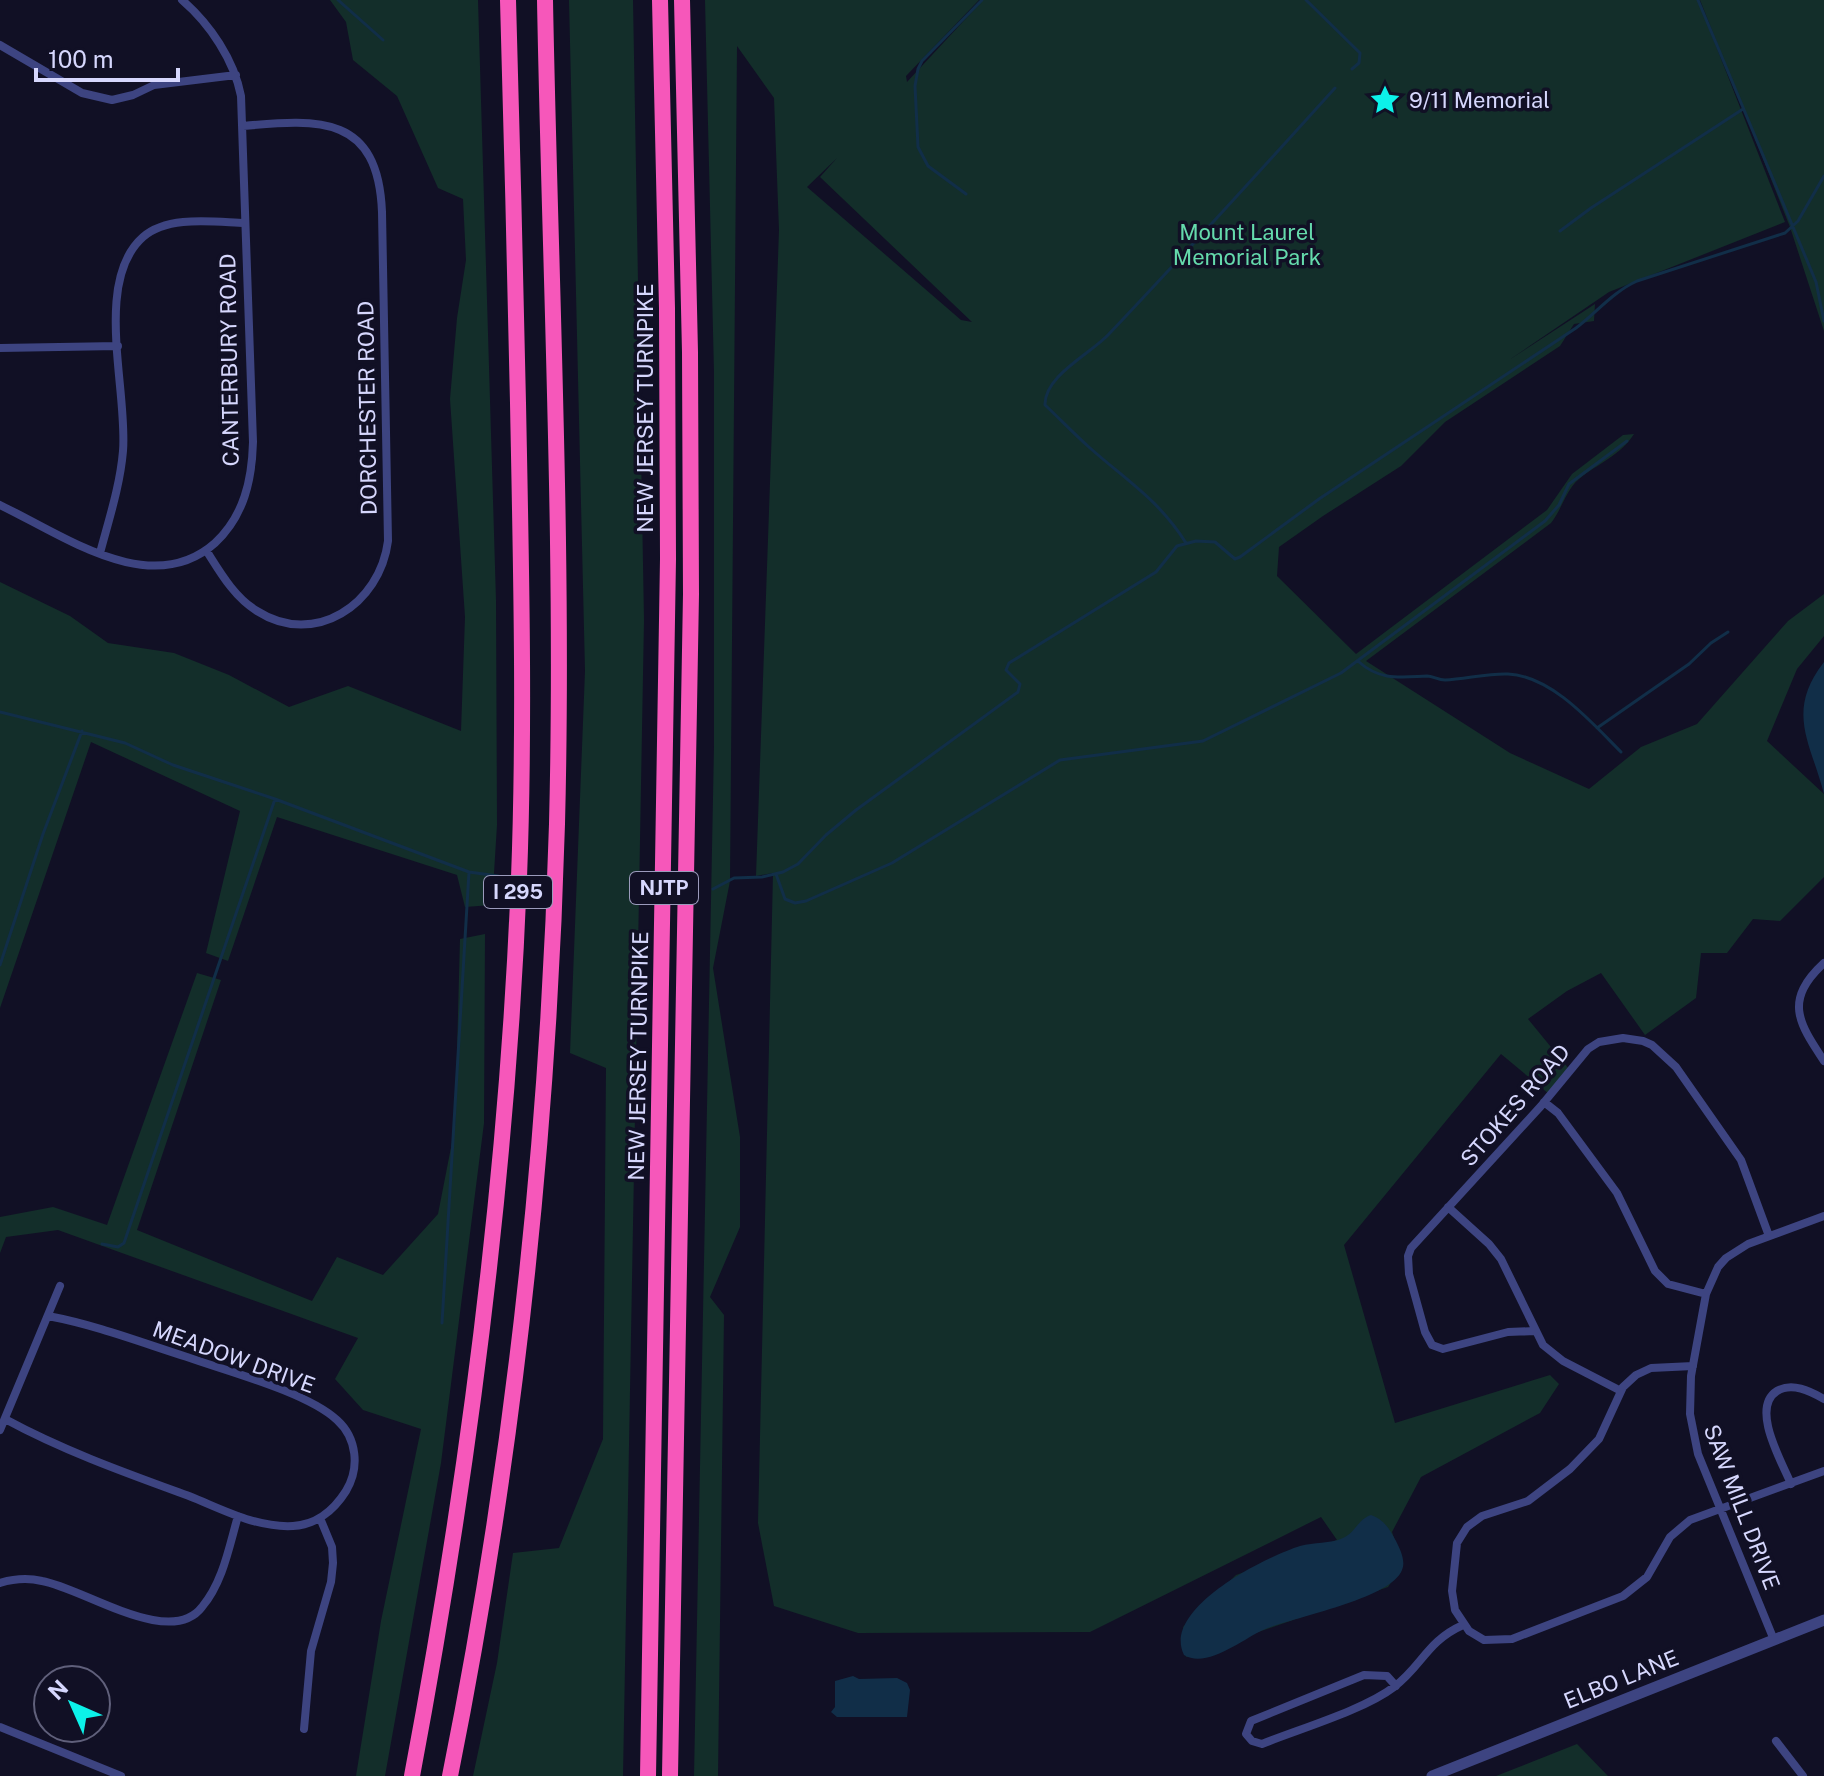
<svg xmlns="http://www.w3.org/2000/svg" width="1824" height="1776" font-family="'Public Sans',sans-serif">
  <rect width="100%" height="100%" fill="#111025"/>
  <!-- green -->
  <path fill="#132e2a" fill-rule="evenodd" d="M330,0H478L496,600L497,825L492,905L465,907L457,875L277,817L228,961L206,953L240,811L91,742L0,1008V582L70,616L108,643L174,653L229,675L289,707L348,686L461,731L465,617L450,399L457,318L466,260L463,199L438,188L397,96L353,60L346,22Z
    M569,0H633L644,620L623,1776H473L497,1663L513,1553L559,1548L603,1439L606,1068L570,1053L585,671Z
    M705,0H979L906,76L907,82L983,0H1698L1785,222L1609,292L1509,360L1595,304L1594,321L1574,324L1560,346L1445,422L1401,466L1323,516L1279,547L1277,576L1356,654L1547,510L1572,474L1623,435L1634,434C1621,455 1597,464 1579,479C1566,490 1562,509 1551,523L1366,661L1510,753L1589,789L1641,747L1697,724L1788,621L1824,594V636L1797,669L1767,741L1824,794V877L1780,921L1753,919L1727,953H1701L1696,998L1645,1035L1601,973L1567,991L1528,1019L1569,1069L1549,1094L1501,1054L1344,1245L1395,1423L1550,1375L1559,1384L1540,1413L1421,1477L1392,1532L1403,1565L1388,1587L1186,1657L1183,1627L1236,1575L1337,1540L1321,1517L1090,1632L858,1633L774,1606L758,1523L773,873L756,876L779,230L774,98L737,46L730,881L713,968L740,1137V1227L710,1297L724,1315L718,1776H694L714,746V372ZM837,158L820,177L972,322L961,320L807,187Z
    M1700,0H1824V331L1790,227Z
    M485,934L484,1123L441,1463L385,1776H356L381,1621L421,1429L363,1410L335,1379L358,1338L58,1230L6,1237L0,1253V1217L53,1207L107,1225L197,973L221,980L137,1230L312,1301L337,1257L383,1275L438,1214L455,1127L460,939Z
    M1577,1744L1608,1776H1496Z"/>
  <!-- water -->
  <path fill="#112e48" d="M1824,662V794C1811,743 1785,712 1824,662Z
    M1371,1515C1384,1519 1390,1530 1396,1541C1400,1549 1406,1561 1402,1570C1391,1599 1293,1617 1263,1630C1243,1639 1207,1669 1184,1655C1161,1609 1265,1557 1300,1546C1314,1542 1330,1544 1343,1538C1355,1533 1358,1519 1371,1515Z
    M853,1676L859,1679L897,1678L907,1683L910,1690L907,1717H837L831,1712L835,1707V1681Z"/>
  <g fill="none" stroke-linecap="round" stroke-linejoin="round">
    <!-- stream -->
    <path stroke="#112e48" stroke-width="3" d="M338,0L383,40
      M1306,0L1360,53L1359,63L1352,69
      M1698,0L1816,282L1824,321
      M966,194L928,166L918,147L915,86L918,69L922,61L982,0
      M1560,231L1591,208L1743,109
      M1186,543C1159,500 1126,480 1090,448C1074,434 1060,419 1045,405C1044,376 1090,354 1108,335C1185,254 1260,171 1335,88
      M1359,662C1380,681 1401,677 1427,676C1433,676 1438,680 1445,680C1465,679 1490,673 1508,674C1552,676 1592,723 1621,752
      M0,712L125,743L173,765L275,799L469,872L498,876
      M1597,728L1689,664L1711,643L1728,632
      M776,874L785,899L795,903L806,901L892,863L1060,760L1203,741L1341,673L1545,521L1559,505L1569,484L1627,441
      M713,889L734,878L762,877L783,872L798,864L826,835L856,810L1018,692L1020,684L1006,670L1009,663L1156,572L1177,546L1196,541L1215,542L1235,559L1240,557L1319,499L1576,328C1597,312 1613,292 1637,281L1785,233L1798,221L1824,176
      M0,965L43,834L82,731
      M102,1244L118,1247L124,1243L275,799
      M442,1323L469,872"/>
    <!-- minor -->
    <path stroke="#3d4481" stroke-width="8" d="M0,45L82,93L112,100L133,95L154,85L236,75
      M0,348L118,346
      M0,505C63,535 151,600 215,543C244,516 252,480 253,442L241,96C234,60 210,24 182,0
      M206,550C220,572 234,597 257,611C315,648 380,604 388,541L382,212C378,115 320,119 243,126
      M100,553C109,519 120,486 123,451C128,391 93,281 143,237C168,215 214,222 245,223
      M1824,963C1784,1000 1798,1022 1824,1061
      M1544,1102L1558,1113L1617,1193L1655,1271L1668,1284L1706,1294
      M1448,1207L1489,1244L1501,1259L1543,1345L1563,1361L1621,1391
      M1535,1331L1508,1332L1443,1349L1432,1345L1425,1332L1409,1274L1408,1256L1411,1248L1541,1106L1588,1049L1599,1042L1623,1038L1643,1041L1652,1045L1676,1067L1741,1160L1769,1236
      M1693,1366L1651,1368L1636,1375L1623,1387L1599,1439L1570,1469L1528,1501L1482,1516L1467,1527L1457,1543L1452,1591L1455,1610L1469,1631L1484,1640L1512,1639L1623,1596L1647,1577L1670,1537L1690,1520L1824,1471
      M5,1419C64,1451 126,1473 189,1496C222,1509 256,1528 293,1526C316,1525 334,1510 346,1491C360,1468 357,1438 337,1420C307,1392 226,1371 187,1357C140,1342 96,1325 48,1316
      M0,1430L60,1286
      M1791,1484C1782,1462 1750,1408 1777,1391C1792,1382 1810,1391 1824,1399
      M0,1583C13,1579 29,1578 42,1581C83,1588 170,1649 202,1607C223,1582 229,1547 238,1516
      M1774,1640L1698,1454L1690,1414L1691,1376L1706,1294L1718,1267L1726,1258L1748,1244L1824,1216
      M1396,1686L1387,1676L1364,1675L1251,1721L1246,1734L1252,1741L1262,1744C1299,1729 1364,1710 1394,1687C1422,1666 1427,1641 1463,1625
      M0,1727L121,1776
      M304,1729L311,1651L331,1582L333,1563L332,1547L320,1518
      M1776,1741L1803,1776"/>
    <!-- tertiary -->
    <path stroke="#3d4481" stroke-width="11" d="M1432,1776L1824,1620"/>
    <!-- motorway -->
    <path stroke="#f657ba" stroke-width="16" d="M412,1776C468,1479 507,1181 519,878C525,720 521,562 518,403C515,269 512,134 508,0
      M450,1776C513,1463 548,1144 557,824C564,550 550,275 545,0
      M648,1776L668,559L667,308L660,0
      M670,1776L691,594L690,352L682,0"/>
  </g>
  <!-- icons -->
  <defs>
    <g id="sight-bare" transform="scale(2.4)"><path d="M0-6L1.8-2.2L6-1.7L2.9 1.2L3.7 5.4L0 3.3L-3.7 5.4L-2.9 1.2L-6-1.7L-1.8-2.2Z" fill="#0cf2e9" stroke="#111025" stroke-width="2.5" paint-order="stroke"/></g>
  </defs>
  <g fill-rule="evenodd">
    <use href="#sight-bare" x="1385" y="100"/>
  </g>
  <g text-anchor="middle" dominant-baseline="central" stroke-width="7" stroke-linejoin="round" paint-order="stroke">
    <!-- shield labels -->
    <g fill="#111025" stroke="#9b9bbc" stroke-width="2">
      <rect x="630" y="872" width="68" height="32" rx="6"/>
      <rect x="484" y="876" width="68" height="32" rx="6"/>
    </g>
    <g font-size="20" font-weight="bold" fill="#d6d7fd">
      <text x="664" y="888">NJTP</text>
      <text x="518" y="892">I 295</text>
    </g>
    <!-- poi labels -->
    <g font-size="22" fill="#d6d7fd" stroke="#111025" text-anchor="start">
      <text x="1409" y="100">9/11 Memorial</text>
    </g>
    <!-- park labels -->
    <g font-size="22" fill="#65daac" stroke="#111025">
      <text x="1247" y="232">Mount Laurel<tspan x="1247" dy="25">Memorial Park</tspan></text>
    </g>
    <!-- street labels -->
    <g font-size="22" fill="#d6d7fd" stroke="#111025">
      <text transform="translate(229 360) rotate(-91)">CANTERBURY ROAD</text>
      <text transform="translate(367 408) rotate(-91)">DORCHESTER ROAD</text>
      <text transform="translate(645 408) rotate(-90)">NEW JERSEY TURNPIKE</text>
      <text transform="translate(638 1056) rotate(-89)">NEW JERSEY TURNPIKE</text>
      <text transform="translate(1515 1105) rotate(-49)">STOKES ROAD</text>
      <text transform="translate(234 1357) rotate(20)">MEADOW DRIVE</text>
      <text transform="translate(1742 1507) rotate(69)">SAW MILL DRIVE</text>
      <text transform="translate(1621 1679) rotate(-22)">ELBO LANE</text>
    </g>
  </g>
  <!-- north arrow -->
  <g transform="translate(72 1704) rotate(315)"><circle r="38" fill="#111025" stroke="#60607b" stroke-width="2"/>
  <path d="M0-6L14 30L0 20L-14 30Z" fill="#0cf2e9"/>
  <text y="-12" font-size="22" font-weight="bold" text-anchor="middle" fill="#d6d7fd">N</text>
  </g>
  <!-- scale -->
  <path d="M36 68v12h142v-12" fill="none" stroke="#d6d7fd" stroke-width="4"/>
  <text x="48" y="68" font-size="24" fill="#d6d7fd" stroke="#111025" stroke-width="6" paint-order="stroke">100 m</text>
</svg>
